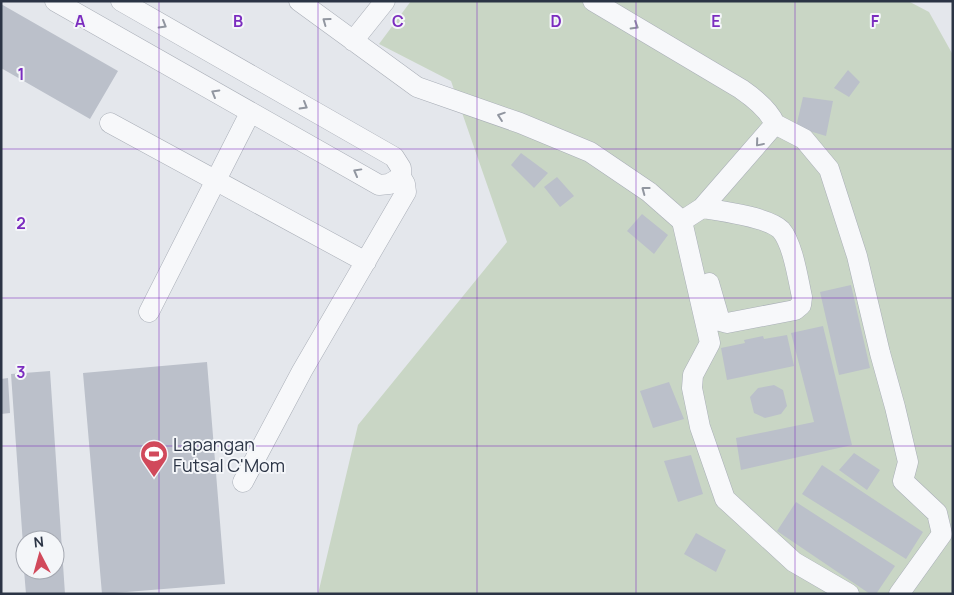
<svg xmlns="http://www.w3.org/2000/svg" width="954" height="595" font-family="Manrope,sans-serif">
  <rect width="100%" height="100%" fill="#e4e7ec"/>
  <!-- green -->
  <path fill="#c9d6c5" d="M411,1H908L929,12L953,55V594H318L358,425L507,242L451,81L379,44Z"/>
  <!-- building -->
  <path fill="#bbc0ca" d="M1,4L118,71L90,119L1,68Z
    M848,70L860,82L849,97L834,88Z
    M803,97L833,101L826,136L796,127Z
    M521,153L548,173L534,188L511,165Z
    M557,177L574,196L560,207L544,187Z
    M642,214L668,235L654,254L627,231Z
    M851,285L870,368L839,375L820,292Z
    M823,326L852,445L741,470L736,438L814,422L791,333Z
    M787,335L794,366L727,380L721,348L745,343L744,340L763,336L764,339Z
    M207,362L225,584L102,594L83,373Z
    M50,371L65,594H26L24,570H55V540H25V559H24L11,374Z
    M8,378L10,413L1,414V379Z
    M669,382L684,419L653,428L640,391Z
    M774,385L783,390L787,406L781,414L765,418L754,413L750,397L758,388Z
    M854,453L880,470L867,490L839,470Z
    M691,455L703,494L678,502L664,461Z
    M822,465L923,532L906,559L802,494Z
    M796,502L895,566L876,594H870L777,531Z
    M696,533L726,550L716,572L684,554Z"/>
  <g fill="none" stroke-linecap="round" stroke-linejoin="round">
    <!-- minor casing -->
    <g stroke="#a9aeb7" stroke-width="21">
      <path id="minor" d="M55,1L379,185L389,184L401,177
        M121,1L394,157L401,168V177L405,184L406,192L302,371L243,482
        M299,1L417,87L520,123L590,152L649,192L682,221L710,343L693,375L692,388L700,427L725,499L794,562L849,594
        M593,1L741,89C754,98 769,110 775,124L702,208L682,221
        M353,41L385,1
        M110,123L366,262
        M775,124L804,139L829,169L857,256L880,353L895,407L908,462L903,481L937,513L942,534L899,594
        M702,208C721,211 768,217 781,230C793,244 798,279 802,297L801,305L795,310L727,323L720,321L709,283
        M149,312L250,113"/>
    </g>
    <!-- minor -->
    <use href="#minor" stroke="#f7f8fa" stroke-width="20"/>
  </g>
  <!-- one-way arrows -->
  <defs><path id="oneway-chevron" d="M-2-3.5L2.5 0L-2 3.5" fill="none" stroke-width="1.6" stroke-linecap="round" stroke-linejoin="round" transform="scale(1.25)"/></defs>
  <g stroke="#9196a0">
    <use href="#oneway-chevron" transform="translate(326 21) rotate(-144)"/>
    <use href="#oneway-chevron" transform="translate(163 25) rotate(30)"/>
    <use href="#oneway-chevron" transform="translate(635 26) rotate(31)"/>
    <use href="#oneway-chevron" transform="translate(215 93) rotate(-150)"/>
    <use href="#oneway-chevron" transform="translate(304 106) rotate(30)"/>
    <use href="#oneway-chevron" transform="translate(501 116) rotate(-161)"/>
    <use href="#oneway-chevron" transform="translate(759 143) rotate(130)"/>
    <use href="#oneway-chevron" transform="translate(357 172) rotate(-151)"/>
    <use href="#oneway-chevron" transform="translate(645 190) rotate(-143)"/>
  </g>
  <!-- grid -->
  <path fill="none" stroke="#7b2cbf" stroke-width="1" stroke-opacity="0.55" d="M159,1V594M318,1V594M477,1V594M636,1V594M795,1V594M1,149H953M1,298H953M1,446H953"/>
  <!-- icons -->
  <defs>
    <g id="stadium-pin" transform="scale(1.4375)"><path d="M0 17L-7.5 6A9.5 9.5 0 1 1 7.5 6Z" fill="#d1495b" stroke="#f4f6f9"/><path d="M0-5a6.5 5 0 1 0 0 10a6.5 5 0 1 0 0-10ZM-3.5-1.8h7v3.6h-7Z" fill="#fff"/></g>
  </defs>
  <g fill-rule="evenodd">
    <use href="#stadium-pin" x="154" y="454"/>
  </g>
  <g text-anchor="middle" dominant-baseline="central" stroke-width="4" stroke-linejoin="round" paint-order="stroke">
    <!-- poi labels -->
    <g font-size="18" fill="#2b3445" stroke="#f4f6f9" text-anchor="start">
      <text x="173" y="444">Lapangan<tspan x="173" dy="21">Futsal C'Mom</tspan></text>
    </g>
  </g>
  <g font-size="16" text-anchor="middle" font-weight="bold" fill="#7b2cbf" stroke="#f4f6f9" stroke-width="4" stroke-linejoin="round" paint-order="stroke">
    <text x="80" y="27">A</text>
    <text x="238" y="27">B</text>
    <text x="398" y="27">C</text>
    <text x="556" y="27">D</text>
    <text x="716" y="27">E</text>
    <text x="875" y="27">F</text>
    <text x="21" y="80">1</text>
    <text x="21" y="229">2</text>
    <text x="21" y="378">3</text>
  </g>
  <!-- border -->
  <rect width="954" height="595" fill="none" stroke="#2b3445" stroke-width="5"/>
  <!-- north arrow -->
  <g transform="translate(40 555) rotate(354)"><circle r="24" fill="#f4f6f9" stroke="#a4a8b1"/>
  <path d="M0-4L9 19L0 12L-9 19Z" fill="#d1495b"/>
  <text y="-8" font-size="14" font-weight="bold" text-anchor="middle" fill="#2b3445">N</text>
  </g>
</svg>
